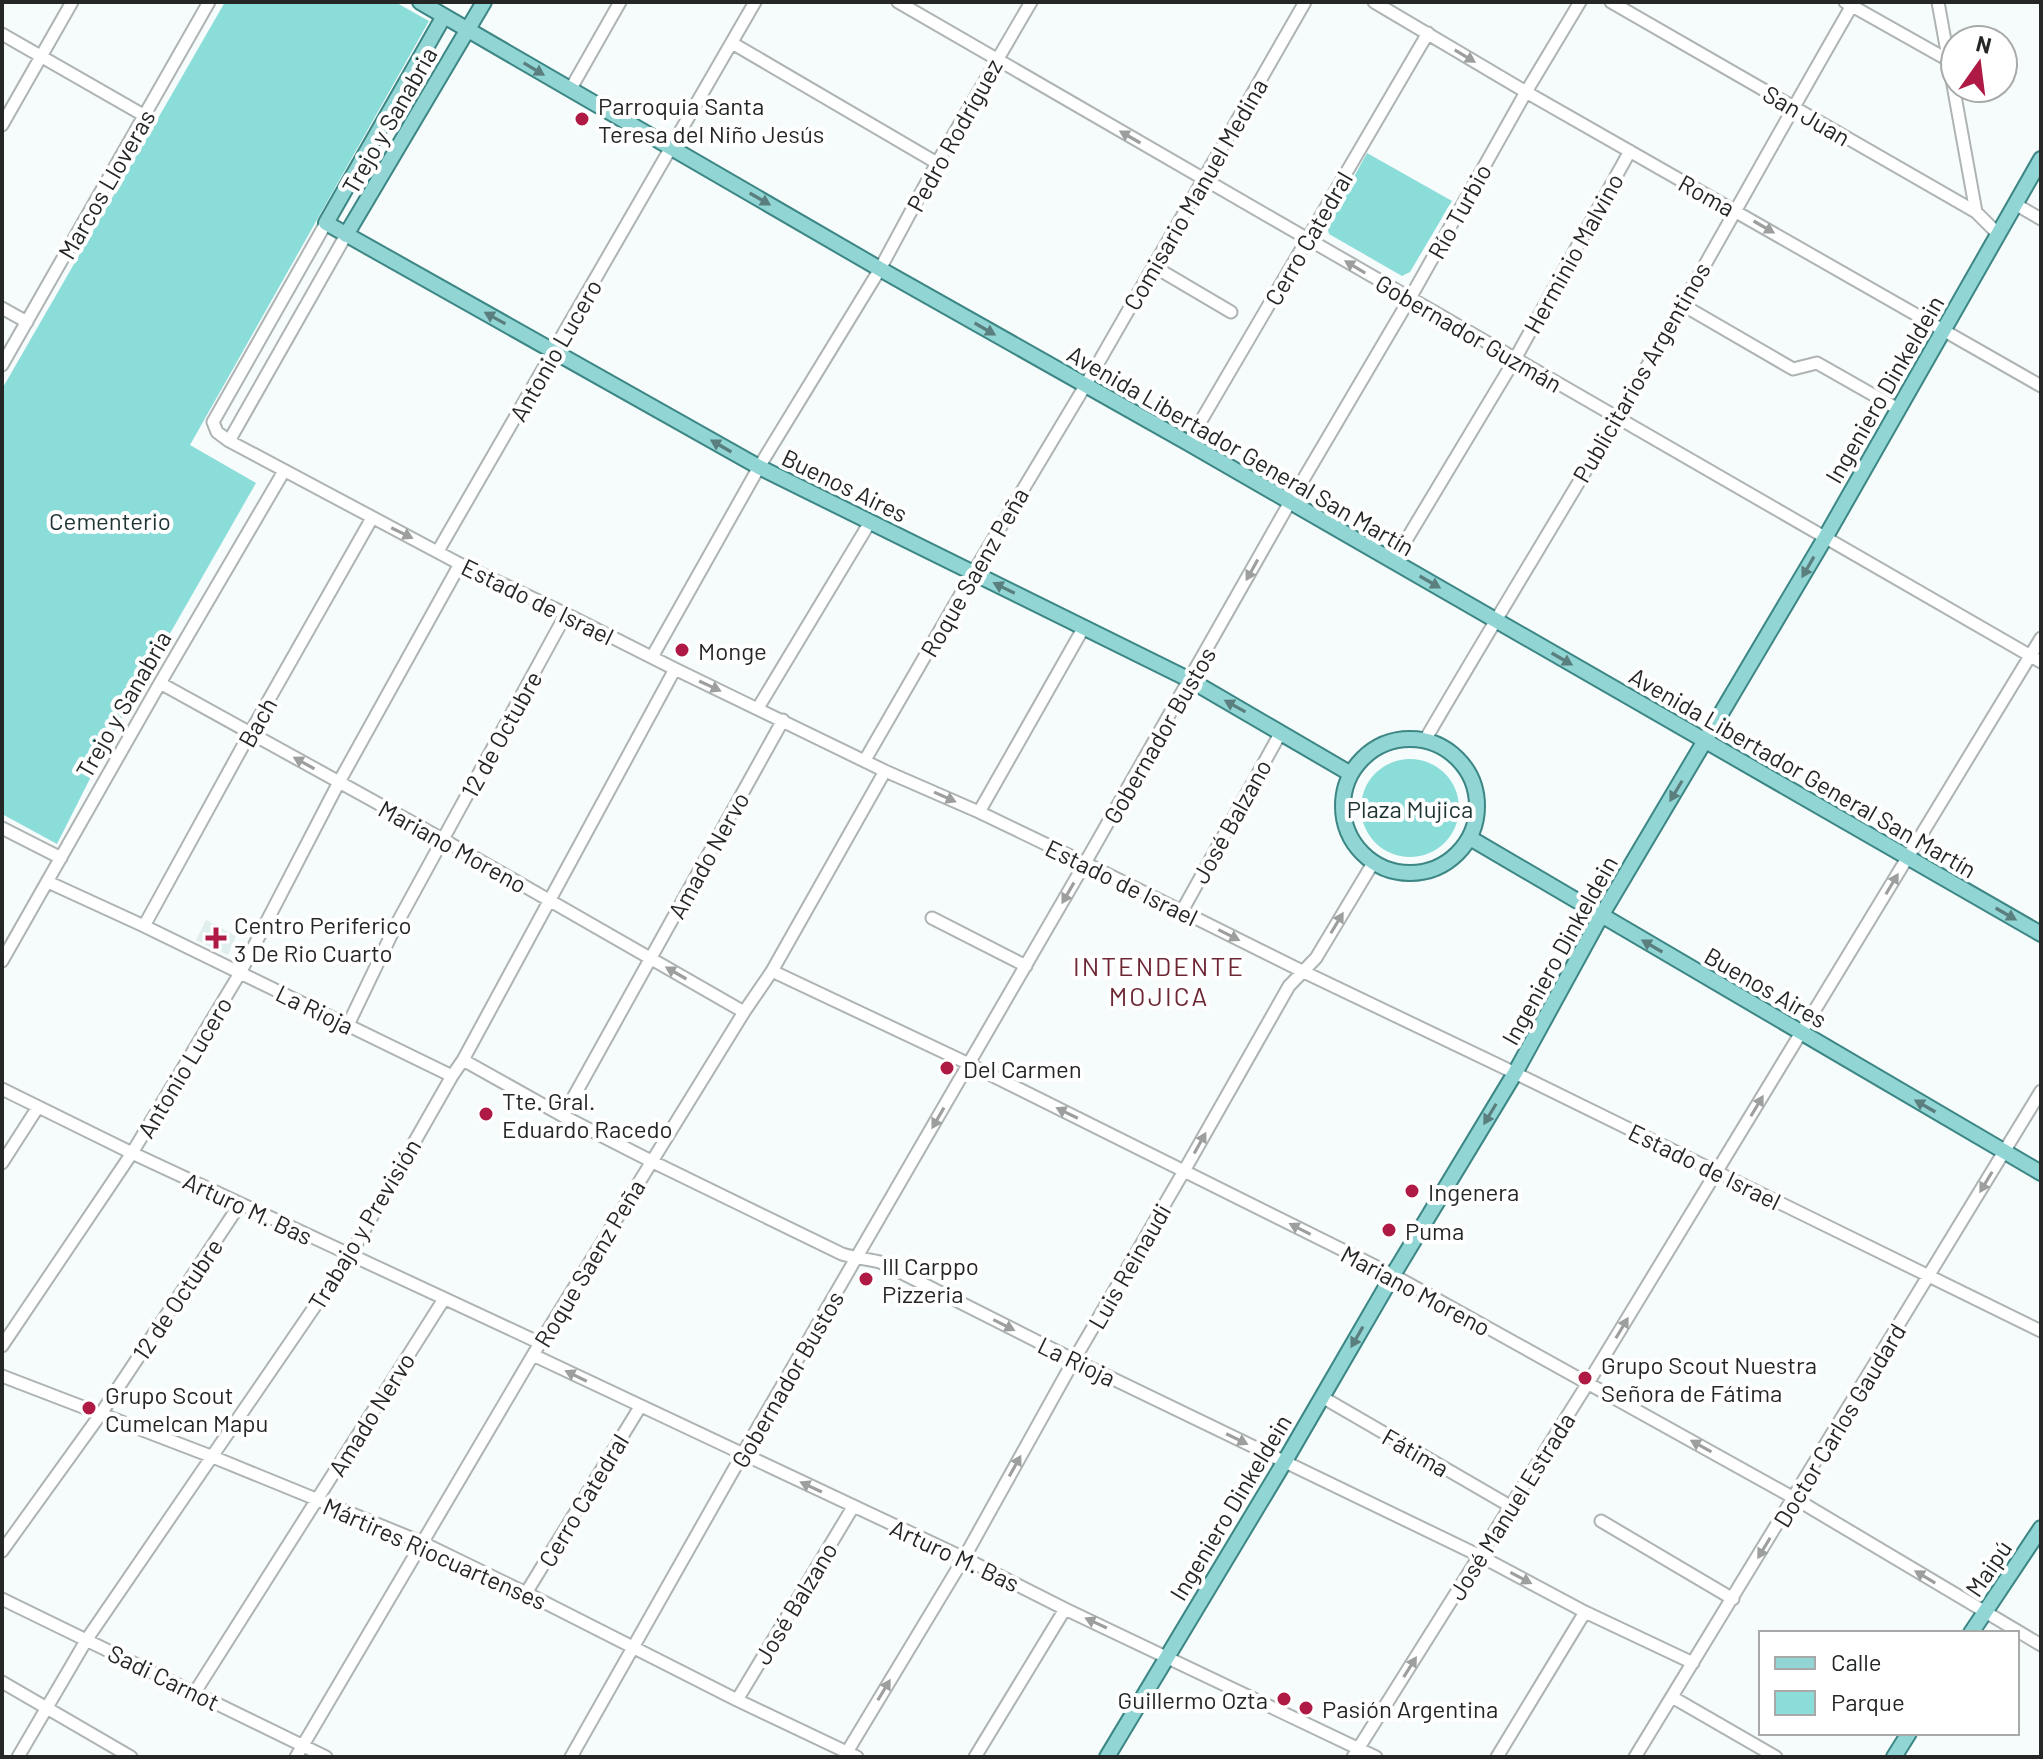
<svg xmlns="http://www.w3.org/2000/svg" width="2043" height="1759" font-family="Barlow,sans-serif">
  <rect width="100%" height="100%" fill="#f6fbfb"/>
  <!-- built -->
  <path fill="#e0eeed" d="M206,920L236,936L228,955L196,940Z"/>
  <!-- green -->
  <path fill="#8bddda" d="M225,2H395L429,21L190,445L256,483L112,735L57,844L2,814V389Z
    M1367,153L1452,201L1410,272L1402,276L1329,234L1327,226Z
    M1361 808a49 49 0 1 1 98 0a49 49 0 1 1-98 0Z"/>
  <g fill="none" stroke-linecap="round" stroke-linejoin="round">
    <!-- minor casing -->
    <g stroke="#aeb3b3" stroke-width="15">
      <path id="minor" d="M898,2C1279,222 1659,443 2041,662
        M1374,2L1526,92L2041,386
        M1611,2L1976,212L1998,234
        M1845,2L1948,60
        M1938,2L1976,212
        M2,34L145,116
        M732,43L937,163
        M570,90L620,2
        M2,125L72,2
        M2015,204L2041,219
        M326,223L213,422L217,432L229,441L460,564L566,614L675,669L885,771L979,812L1085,863L1304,972L1515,1073L2041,1331
        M1153,266L1231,312
        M1681,304L1793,369L1817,363L1898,409
        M2,308L27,322
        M2,365L209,2
        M229,441L346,235
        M1188,443L1428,33
        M438,551L755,2
        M1393,562L1515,359L1630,151
        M652,657L759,467L880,269L937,163L1031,2
        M160,683L444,840L744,1012
        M758,708L870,522
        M1425,740C1488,632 1553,526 1617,418C1698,280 1774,140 1854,2
        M865,760L973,573L1085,386L1305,2
        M979,812L1084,627
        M2,828L61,858
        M48,882L144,926L452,1076
        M1182,911L1281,732
        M932,918L1026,966
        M144,926L250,733L372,518
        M2,961L160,683L284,471
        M772,971L969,1064L1393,1275L1794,1498L2041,1645
        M348,1025L395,927L566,614
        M463,1060L563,1116L651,1161L842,1254C855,1258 867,1259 880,1262L1074,1360L1480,1556L1585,1612L1693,1663
        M2,1089L132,1153L540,1343
        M563,1116L783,720
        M2,1163L38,1107
        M2,1346L132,1153L240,973L339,782L460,564
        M533,1355L964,1558L1065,1609L1376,1757
        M2,1376L213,1457L421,1542L526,1593L737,1700L857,1757
        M1322,1397L1510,1506
        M1601,1521L1733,1599
        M2,1551L100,1415L240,1204
        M526,1593L640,1407
        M2,1599L326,1757
        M2,1682L131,1757
        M195,1692L444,1299
        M1672,1697L1776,1757
        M737,1700L853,1507
        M18,1757L87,1639L350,1255L452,1076L463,1060L675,669
        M296,1757L540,1343L744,1012L772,971L885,771
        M571,1757L742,1455L1085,863L1290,502L1409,300L1526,92L1580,2
        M844,1757L964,1558L1074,1360L1184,1171L1289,986L1316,958L1373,863
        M975,1757L1065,1609
        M1353,1757L1588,1383L2041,638
        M1497,1757L1585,1612
        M1635,1757L2041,1091"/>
    </g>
    <!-- major casing -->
    <g stroke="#3c8785" stroke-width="18">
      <path id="major" d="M420,2L880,269L1188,443L2041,934
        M444,16L326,223L759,467L1190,680L1351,774
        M346,235L484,2
        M1343 806a67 67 0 1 1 134 0a67 67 0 1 1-134 0Z
        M1470,838L2041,1173
        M1971,1633L2041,1528
        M1107,1757L1285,1461L1393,1275L1515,1073L1601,916L1825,538L2041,159
        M1894,1757L1909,1733"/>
    </g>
    <!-- minor -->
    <use href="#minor" stroke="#fff" stroke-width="11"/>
    <!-- major -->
    <use href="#major" stroke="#91d6d4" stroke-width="14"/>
  </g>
  <!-- one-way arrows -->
  <defs><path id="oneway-solid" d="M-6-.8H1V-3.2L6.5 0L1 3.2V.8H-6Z" transform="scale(2)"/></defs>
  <g fill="#9d9e9e">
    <use href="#oneway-solid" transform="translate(1465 56) rotate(31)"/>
    <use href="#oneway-solid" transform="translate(1130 137) rotate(-150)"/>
    <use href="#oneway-solid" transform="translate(1764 227) rotate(30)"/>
    <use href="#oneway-solid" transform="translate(1355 267) rotate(-149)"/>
    <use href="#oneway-solid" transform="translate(402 533) rotate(26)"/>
    <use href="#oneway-solid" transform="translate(1252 570) rotate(119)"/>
    <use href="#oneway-solid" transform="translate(710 686) rotate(25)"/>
    <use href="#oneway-solid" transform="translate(304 763) rotate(-151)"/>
    <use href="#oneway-solid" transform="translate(945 797) rotate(24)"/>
    <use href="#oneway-solid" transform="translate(1892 884) rotate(-59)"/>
    <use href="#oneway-solid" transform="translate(1068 893) rotate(120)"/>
    <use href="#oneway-solid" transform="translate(1337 923) rotate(-59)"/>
    <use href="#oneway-solid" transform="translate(1229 935) rotate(27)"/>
    <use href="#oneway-solid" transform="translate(676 973) rotate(-150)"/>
    <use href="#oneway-solid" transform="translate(1757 1106) rotate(-59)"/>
    <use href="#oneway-solid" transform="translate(1067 1113) rotate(-154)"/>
    <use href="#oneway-solid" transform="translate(938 1118) rotate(120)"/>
    <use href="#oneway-solid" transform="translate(1200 1143) rotate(-61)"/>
    <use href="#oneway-solid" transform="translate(1986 1182) rotate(121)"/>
    <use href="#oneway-solid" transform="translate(1300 1229) rotate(-153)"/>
    <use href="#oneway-solid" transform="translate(1004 1325) rotate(27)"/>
    <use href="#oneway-solid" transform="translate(1622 1328) rotate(-59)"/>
    <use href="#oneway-solid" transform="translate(576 1376) rotate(-154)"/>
    <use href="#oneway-solid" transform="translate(1237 1439) rotate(26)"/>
    <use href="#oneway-solid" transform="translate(1701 1446) rotate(-151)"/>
    <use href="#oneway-solid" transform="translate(1015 1466) rotate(-61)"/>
    <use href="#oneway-solid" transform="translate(811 1487) rotate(-155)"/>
    <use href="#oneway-solid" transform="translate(1764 1548) rotate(121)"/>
    <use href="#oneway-solid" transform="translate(1925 1577) rotate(-149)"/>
    <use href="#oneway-solid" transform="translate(1521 1578) rotate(28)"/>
    <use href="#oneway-solid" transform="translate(1096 1623) rotate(-155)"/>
    <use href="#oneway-solid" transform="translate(1410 1667) rotate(-58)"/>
    <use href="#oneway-solid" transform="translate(884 1690) rotate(-59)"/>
  </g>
  <g fill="#5b7e7e">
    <use href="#oneway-solid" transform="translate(534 69) rotate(31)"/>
    <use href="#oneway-solid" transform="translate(760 199) rotate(30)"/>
    <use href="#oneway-solid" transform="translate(495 318) rotate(-151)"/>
    <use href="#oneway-solid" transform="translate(985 329) rotate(30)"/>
    <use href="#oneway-solid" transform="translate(721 446) rotate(-150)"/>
    <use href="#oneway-solid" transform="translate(1808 567) rotate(120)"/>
    <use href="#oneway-solid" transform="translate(1430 582) rotate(30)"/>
    <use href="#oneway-solid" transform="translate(1004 588) rotate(-154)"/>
    <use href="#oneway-solid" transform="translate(1562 659) rotate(30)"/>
    <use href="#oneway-solid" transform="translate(1235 706) rotate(-151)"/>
    <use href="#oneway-solid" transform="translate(1676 791) rotate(121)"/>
    <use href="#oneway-solid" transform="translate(2006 914) rotate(30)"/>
    <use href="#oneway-solid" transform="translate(1652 946) rotate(-150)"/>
    <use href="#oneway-solid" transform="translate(1925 1106) rotate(-150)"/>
    <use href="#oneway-solid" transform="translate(1490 1114) rotate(121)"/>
    <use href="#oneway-solid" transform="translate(1357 1337) rotate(120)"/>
  </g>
  <!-- markers -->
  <g fill="#ae1a43" stroke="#fff" stroke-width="3">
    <circle cx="582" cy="119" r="8"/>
    <circle cx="682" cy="650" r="8"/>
    <path d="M212 926h8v8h8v8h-8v8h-8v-8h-8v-8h8z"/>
    <circle cx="947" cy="1068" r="8"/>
    <circle cx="486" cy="1114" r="8"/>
    <circle cx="1412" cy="1191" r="8"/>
    <circle cx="1389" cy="1230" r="8"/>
    <circle cx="866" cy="1279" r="8"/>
    <circle cx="1585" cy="1378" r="8"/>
    <circle cx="89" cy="1408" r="8"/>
    <circle cx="1284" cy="1699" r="8"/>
    <circle cx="1306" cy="1708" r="8"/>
  </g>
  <g text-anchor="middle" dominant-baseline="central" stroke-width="8" stroke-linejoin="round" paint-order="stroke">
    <!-- poi labels -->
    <g font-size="24" fill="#252727" stroke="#fff" text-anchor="start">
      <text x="598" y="105">Parroquia Santa<tspan x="598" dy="28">Teresa del Niño Jesús</tspan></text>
      <text x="698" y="650">Monge</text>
      <text x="234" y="924">Centro Periferico<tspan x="234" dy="28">3 De Rio Cuarto</tspan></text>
      <text x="963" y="1068">Del Carmen</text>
      <text x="502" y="1100">Tte. Gral.<tspan x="502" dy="28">Eduardo Racedo</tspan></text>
      <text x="1428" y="1191">Ingenera</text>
      <text x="1405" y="1230">Puma</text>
      <text x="882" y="1265">Ill Carppo<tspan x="882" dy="28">Pizzeria</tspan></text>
      <text x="1601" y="1364">Grupo Scout Nuestra<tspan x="1601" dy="28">Señora de Fátima</tspan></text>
      <text x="105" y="1394">Grupo Scout<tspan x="105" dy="28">Cumelcan Mapu</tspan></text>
      <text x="1268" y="1699" text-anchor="end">Guillermo Ozta</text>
      <text x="1322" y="1708">Pasión Argentina</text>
    </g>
    <!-- street labels -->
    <g font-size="24" fill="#252727" stroke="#fff">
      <text transform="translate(1807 115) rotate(30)">San Juan</text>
      <text transform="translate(389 120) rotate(-60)">Trejo y Sanabria</text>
      <text transform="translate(954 135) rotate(-61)">Pedro Rodríguez</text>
      <text transform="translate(106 184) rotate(-60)">Marcos Lloveras</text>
      <text transform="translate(1195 194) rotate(-60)">Comisario Manuel Medina</text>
      <text transform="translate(1707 195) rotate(29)">Roma</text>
      <text transform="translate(1459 211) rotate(-61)">Río Turbio</text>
      <text transform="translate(1308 238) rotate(-60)">Cerro Catedral</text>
      <text transform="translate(1573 253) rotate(-61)">Herminio Malvino</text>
      <text transform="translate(1469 333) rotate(30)">Gobernador Guzmán</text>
      <text transform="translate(555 350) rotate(-60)">Antonio Lucero</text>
      <text transform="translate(1641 372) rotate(-60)">Publicitarios Argentinos</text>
      <text transform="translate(1884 389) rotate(-60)">Ingeniero Dinkeldein</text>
      <text transform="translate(1241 450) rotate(30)">Avenida Libertador General San Martín</text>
      <text transform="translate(845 485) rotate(26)">Buenos Aires</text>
      <text transform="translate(974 572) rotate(-60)">Roque Saenz Peña</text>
      <text transform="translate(538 601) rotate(26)">Estado de Israel</text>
      <text transform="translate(123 704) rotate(-60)">Trejo y Sanabria</text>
      <text transform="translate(257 722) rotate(-61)">Bach</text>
      <text transform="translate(501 734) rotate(-61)">12 de Octubre</text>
      <text transform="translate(1159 735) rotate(-60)">Gobernador Bustos</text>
      <text transform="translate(1803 772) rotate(30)">Avenida Libertador General San Martín</text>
      <text transform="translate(1231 821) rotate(-61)">José Balzano</text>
      <text transform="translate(453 846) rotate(29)">Mariano Moreno</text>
      <text transform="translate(708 855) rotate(-61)">Amado Nervo</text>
      <text transform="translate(1122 882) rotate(26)">Estado de Israel</text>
      <text transform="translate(1559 950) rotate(-61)">Ingeniero Dinkeldein</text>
      <text transform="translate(1766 987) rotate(30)">Buenos Aires</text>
      <text transform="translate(315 1009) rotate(26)">La Rioja</text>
      <text transform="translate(184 1067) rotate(-59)">Antonio Lucero</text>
      <text transform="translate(1705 1166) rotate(26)">Estado de Israel</text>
      <text transform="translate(248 1208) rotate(25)">Arturo M. Bas</text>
      <text transform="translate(364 1224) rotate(-59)">Trabajo y Previsión</text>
      <text transform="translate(589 1263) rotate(-59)">Roque Saenz Peña</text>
      <text transform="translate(1129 1266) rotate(-60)">Luis Reinaudi</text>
      <text transform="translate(1416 1290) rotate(28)">Mariano Moreno</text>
      <text transform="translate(177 1299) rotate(-56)">12 de Octubre</text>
      <text transform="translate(1077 1361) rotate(26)">La Rioja</text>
      <text transform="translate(787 1379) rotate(-60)">Gobernador Bustos</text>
      <text transform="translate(371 1414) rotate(-58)">Amado Nervo</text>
      <text transform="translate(1839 1425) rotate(-59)">Doctor Carlos Gaudard</text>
      <text transform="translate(1416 1452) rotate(30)">Fátima</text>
      <text transform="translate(583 1500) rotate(-59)">Cerro Catedral</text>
      <text transform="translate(1511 1506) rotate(-58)">José Manuel Estrada</text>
      <text transform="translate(1230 1507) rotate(-59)">Ingeniero Dinkeldein</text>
      <text transform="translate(435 1553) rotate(24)">Mártires Riocuartenses</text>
      <text transform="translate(955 1555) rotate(25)">Arturo M. Bas</text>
      <text transform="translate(1988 1568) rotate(-56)">Maipú</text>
      <text transform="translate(795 1603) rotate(-59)">José Balzano</text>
      <text transform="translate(164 1677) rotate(26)">Sadi Carnot</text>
    </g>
    <!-- park labels -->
    <g font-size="24" fill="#1d3433" stroke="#fff">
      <text x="110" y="520">Cementerio</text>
      <text x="1410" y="808">Plaza Mujica</text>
    </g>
    <!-- neighbourhood labels -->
    <g font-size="26" letter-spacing="2" fill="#6d2733" stroke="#fff">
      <text x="1159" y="965">INTENDENTE<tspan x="1159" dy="30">MOJICA</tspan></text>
    </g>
  </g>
  <!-- border -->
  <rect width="2043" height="1759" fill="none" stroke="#252727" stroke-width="8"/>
  <!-- legend -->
  <rect x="1759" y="1631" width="260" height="104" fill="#ffffff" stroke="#a8a9a9" stroke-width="2"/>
  <rect x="1775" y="1657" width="40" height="12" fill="#91d6d4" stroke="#a8a9a9" stroke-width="2"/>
  <text x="1831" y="1671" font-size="24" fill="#252727">Calle</text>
  <rect x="1775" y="1691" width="40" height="24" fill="#8bddda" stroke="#a8a9a9" stroke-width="2"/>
  <text x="1831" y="1711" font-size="24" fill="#252727">Parque</text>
  <!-- north arrow -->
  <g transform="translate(1979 64) rotate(14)"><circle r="38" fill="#ffffff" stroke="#a8a9a9" stroke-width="2"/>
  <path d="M0-6L14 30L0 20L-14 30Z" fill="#ae1a43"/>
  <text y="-12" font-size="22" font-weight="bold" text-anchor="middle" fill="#252727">N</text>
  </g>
</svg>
